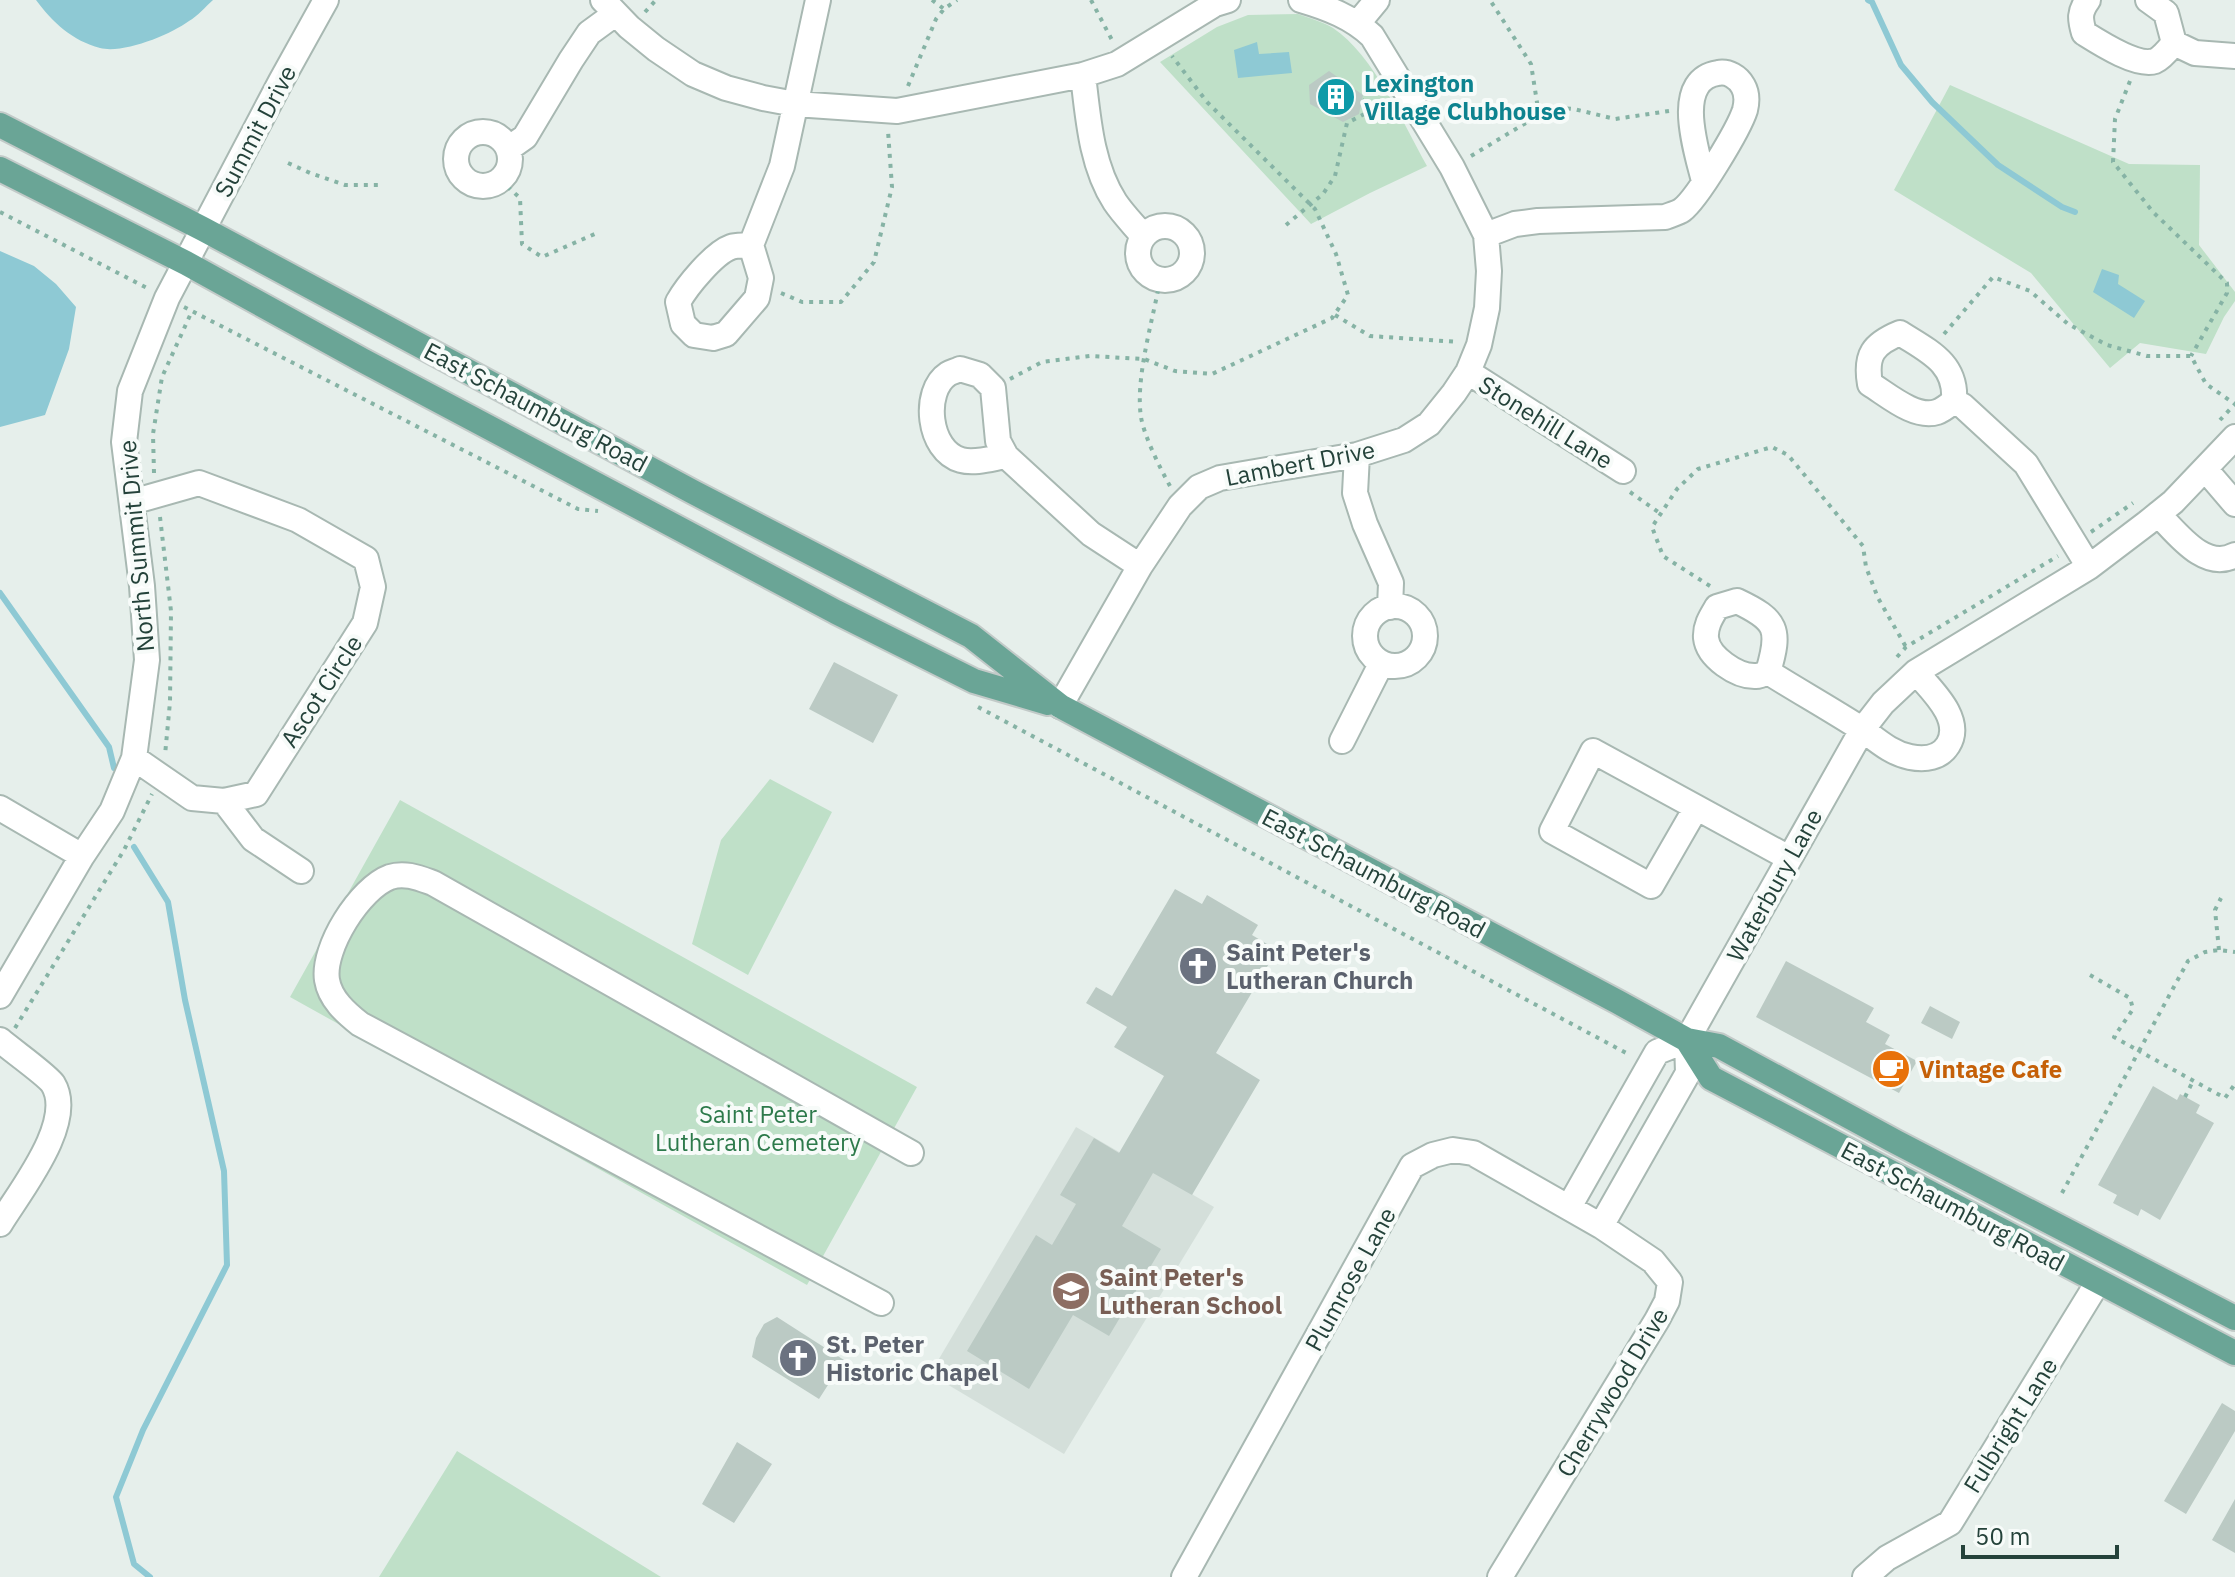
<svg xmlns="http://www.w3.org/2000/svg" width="2235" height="1577" font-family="'IBM Plex Sans',sans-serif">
  <rect width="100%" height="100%" fill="#e6efeb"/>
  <!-- built -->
  <path fill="#d4dfda" d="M1076,1127L1214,1207L1064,1454L930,1374Z"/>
  <!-- green -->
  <path fill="#bfe0c8" d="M1298,14C1309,18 1323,22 1333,28C1373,54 1404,125 1427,166L1370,193L1311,224L1160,62L1217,27L1248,15Z
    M1950,85L2129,164L2200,165L2199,245L2235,292V301L2224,317L2206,354L2140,343L2110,368L2031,273L1894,190Z
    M770,779L832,812L748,975L692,944L721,840Z
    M400,800L917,1087L807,1285L290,997Z
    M457,1451L661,1577H379Z"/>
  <!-- water -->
  <path fill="#8ec9d4" d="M36,0H213C205,7 198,16 189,21C170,35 123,54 100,48C73,41 52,22 36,0Z
    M1257,42L1259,54L1289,52L1292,73L1238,78L1234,50Z
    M0,251L34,266L56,284L76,307L69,349L45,415L0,427Z
    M2102,269L2119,275L2118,284L2145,301L2134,318L2093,292Z"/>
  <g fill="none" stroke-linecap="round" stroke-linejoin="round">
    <!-- stream -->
    <path stroke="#8ec9d4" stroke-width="6" d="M1868,0L1872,2L1901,65L1932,102L1998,165L2062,207L2075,212
      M0,593L109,747L114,768
      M134,847L168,902L185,1000L224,1171L227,1265L143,1430L116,1497L134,1564L150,1577"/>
  </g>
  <!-- building -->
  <path fill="#bbcac4" d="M1329,71L1363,95L1359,114L1343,122L1310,104L1309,85Z
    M834,662L898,695L873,743L809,709Z
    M1175,889L1202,904L1207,895L1258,925L1252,935L1277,950L1216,1053L1260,1080L1192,1195L1153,1173L1122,1226L1161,1249L1109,1336L1073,1315L1029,1389L967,1351L1036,1235L1052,1245L1076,1204L1060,1195L1094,1138L1119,1153L1164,1076L1114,1047L1127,1027L1086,1003L1096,987L1112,996Z
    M1786,961L1874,1008L1866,1022L1890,1035L1885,1044L1917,1061L1899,1093L1756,1017Z
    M1930,1006L1960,1022L1952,1039L1921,1023Z
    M2153,1086L2177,1100L2180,1094L2200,1105L2196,1113L2214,1123L2160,1220L2141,1209L2138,1216L2113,1203L2117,1195L2098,1185Z
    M777,1317L844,1360L819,1399L752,1357L756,1338L764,1324Z
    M2222,1403L2235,1411V1431L2186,1514L2164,1501Z
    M737,1442L772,1464L734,1523L702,1504Z
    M2235,1499V1553L2212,1540Z"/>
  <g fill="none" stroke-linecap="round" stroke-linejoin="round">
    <!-- minor casing -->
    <g stroke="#a8b8b2" stroke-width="28">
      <path id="minor" d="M603,0L629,27L656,49L693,74L726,88L763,98L795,104L897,111L1083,75L1117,64L1215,4L1228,0
        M2088,0C2079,12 2080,19 2084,33C2100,43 2137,67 2155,61C2162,58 2169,49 2174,43
        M2148,0L2166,13L2174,43
        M1358,23L1377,0
        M2174,43L2195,53L2235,56
        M1083,75C1088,117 1091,165 1115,202C1123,214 1134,225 1143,236
        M456 159a27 27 0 1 1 54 0a27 27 0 1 1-54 0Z
        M508,149L525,137L571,60L589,33L615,14
        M1138 253a27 27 0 1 1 54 0a27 27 0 1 1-54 0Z
        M1486,235L1515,224L1538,221L1665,217C1670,215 1678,213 1682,210C1697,199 1739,129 1745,110C1747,102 1747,93 1743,86C1738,77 1728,71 1718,73C1672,80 1697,152 1704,181
        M751,245L761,278L757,298L726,334L713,338L694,335L683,324L678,302C687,286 714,253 731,247C737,245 744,246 751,245Z
        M751,245L782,166L818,0
        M1900,333C1928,351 1957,363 1954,401C1949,405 1943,410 1937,412C1915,419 1888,395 1870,384C1865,355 1873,344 1900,333Z
        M960,369L980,375L993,388L998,441L1006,456C993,458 975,464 961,460C928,451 922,391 948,374C951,372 956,371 960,369Z
        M1468,372L1623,471
        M1954,401L1963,406L2026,464L2089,567
        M1357,455L1355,493L1365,524L1391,583L1390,607
        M1006,456L1091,534L1140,566
        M2205,469L2235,504
        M132,502L199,483L298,520L366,559L373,587L365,623L256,794L224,801L192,798L134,758
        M2158,514C2177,533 2205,572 2235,555
        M1365 636a30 30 0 1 1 60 0a30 30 0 1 1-60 0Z
        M1768,672C1781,629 1777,620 1737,601L1717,607C1711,617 1705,626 1706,638C1708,657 1737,677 1756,676C1760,676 1764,674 1768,672C1800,692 1832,710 1863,730C1878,741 1891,753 1910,757C1925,760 1940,758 1948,745C1964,719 1931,690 1916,672
        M1060,706L1140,566L1180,506L1199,487L1220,478L1357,455L1404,440L1429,424L1454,393L1468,372L1479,345L1487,308L1489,271L1486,235L1452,167L1372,36C1352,17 1328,8 1301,0
        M1342,741L1381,664
        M224,801L253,839L301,871
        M0,808L82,856
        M1696,808L1651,886L1552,831L1593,751L1789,858
        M0,996L82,856L112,811L134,758L147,660L142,586L124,442L130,391L167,298L281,81L326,0
        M0,1040C10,1049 47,1075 53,1084C76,1122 20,1191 0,1224
        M1569,1207L1657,1052L1687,1040
        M1601,1226L1688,1073L1687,1040L1862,730L1883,703L1916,672L2089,567L2147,523L2173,502L2235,437
        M881,1303L360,1024C346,1013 330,999 327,980C322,948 360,888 390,877C405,872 419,878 433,883L911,1153
        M1184,1577L1412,1166L1433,1155L1453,1150L1473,1153L1601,1226L1653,1261L1670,1282L1667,1301L1657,1320L1500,1577
        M1865,1577L1887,1558L1950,1523L2098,1282"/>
    </g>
    <!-- major casing -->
    <g stroke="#c2cac8" stroke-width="28">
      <path id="major" d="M0,125L203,229L693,492L971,636L1060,706L1618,1002L1687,1040L1719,1046L1896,1142L2235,1318
        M0,169L186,263L362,360L836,612L974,681L1048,703
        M1687,1040L1711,1078L2235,1353"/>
    </g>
    <!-- path -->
    <path stroke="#86b3a5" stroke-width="4" stroke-dasharray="4 6" stroke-linecap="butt" d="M932,0L944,9
      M1091,0L1113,42
      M645,12L656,0
      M2130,81L2115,119L2113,162L2153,212L2227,283V293L2191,356
      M908,86L936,19L944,9L957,0
      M1362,100L1375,109
      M1537,106L1574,109L1615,119L1669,111
      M1471,156L1539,115L1531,64L1490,0
      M288,163L310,173L345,185H380
      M500,180L520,198L522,244L542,257L597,233
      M0,212L147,288
      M1286,225L1323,194L1335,176L1347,123L1380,106L1385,101
      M1160,280C1153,320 1135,378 1141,417C1144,436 1160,468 1170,486
      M781,293L802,302H841L874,262L892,187L888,131
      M184,307L578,509L598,511
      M1335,315L1370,336L1459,342
      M1944,334L1993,277L2030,291L2068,324L2107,345L2147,356H2191L2206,384L2235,404L2220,420
      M1010,379L1042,362L1090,356L1144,359L1175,371L1212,374L1332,318L1348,295L1336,254L1315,209L1207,102L1172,56
      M154,473L153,434L162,377L192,311
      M1630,492L1661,514
      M160,517L171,611L170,702L165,755
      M2091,532L2133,503
      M1710,586L1663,556L1652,527L1677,489L1698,469L1772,447L1788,455L1863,546L1866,567L1878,598L1906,647
      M1897,657L1906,647L2058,556
      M978,707L1630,1055
      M2219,950L2215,910L2221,898
      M2090,975L2130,998L2133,1009L2114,1037L2139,1051L2188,961L2205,952L2219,950L2235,952
      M15,1028L124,850L152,794
      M2185,1097L2193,1081
      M2062,1193L2139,1051L2225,1098L2235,1084"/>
    <!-- minor -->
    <use href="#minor" stroke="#fff" stroke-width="24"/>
    <!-- major -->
    <use href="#major" stroke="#6aa596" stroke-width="24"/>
  </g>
  <!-- icons -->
  <defs>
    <g id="building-disc" transform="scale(2)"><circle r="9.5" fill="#0f9aa8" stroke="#f7fbf9"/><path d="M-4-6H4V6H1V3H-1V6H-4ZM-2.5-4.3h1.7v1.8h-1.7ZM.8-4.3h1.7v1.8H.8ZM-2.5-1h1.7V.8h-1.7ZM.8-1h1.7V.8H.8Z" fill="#fff"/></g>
    <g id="church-disc" transform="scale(2)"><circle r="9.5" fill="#6b7280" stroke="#f7fbf9"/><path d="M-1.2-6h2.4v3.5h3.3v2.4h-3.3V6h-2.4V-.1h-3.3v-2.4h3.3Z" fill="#fff"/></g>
    <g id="cafe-disc" transform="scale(2)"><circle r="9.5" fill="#e8710a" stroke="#f7fbf9"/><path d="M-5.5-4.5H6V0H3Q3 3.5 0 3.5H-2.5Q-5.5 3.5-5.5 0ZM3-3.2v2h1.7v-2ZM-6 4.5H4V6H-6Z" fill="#fff"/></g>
    <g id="school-disc" transform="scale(2)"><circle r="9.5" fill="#8d6e63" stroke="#f7fbf9"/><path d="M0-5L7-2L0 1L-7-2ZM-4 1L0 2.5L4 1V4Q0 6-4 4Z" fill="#fff"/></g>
  </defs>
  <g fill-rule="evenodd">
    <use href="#building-disc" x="1336" y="97"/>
    <use href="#church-disc" x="1198" y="966"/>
    <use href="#cafe-disc" x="1891" y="1069"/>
    <use href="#school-disc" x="1071" y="1291"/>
    <use href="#church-disc" x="798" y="1358"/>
  </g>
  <g text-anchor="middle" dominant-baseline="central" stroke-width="8" stroke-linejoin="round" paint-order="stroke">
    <!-- culture labels -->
    <g font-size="24" font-weight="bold" fill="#0d838f" stroke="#f7fbf9" text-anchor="start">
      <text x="1364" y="83">Lexington<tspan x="1364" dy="28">Village Clubhouse</tspan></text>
    </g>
    <!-- street labels -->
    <g font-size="24" fill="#24423a" stroke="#f7fbf9">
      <text transform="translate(255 131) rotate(-62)">Summit Drive</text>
      <text transform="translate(536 407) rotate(28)">East Schaumburg Road</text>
      <text transform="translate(1546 422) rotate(32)">Stonehill Lane</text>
      <text transform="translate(1300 463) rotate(-11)">Lambert Drive</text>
      <text transform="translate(136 546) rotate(-95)">North Summit Drive</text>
      <text transform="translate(321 691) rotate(-57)">Ascot Circle</text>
      <text transform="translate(1374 873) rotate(28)">East Schaumburg Road</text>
      <text transform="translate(1774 885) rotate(-61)">Waterbury Lane</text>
      <text transform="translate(1953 1206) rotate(28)">East Schaumburg Road</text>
      <text transform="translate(1350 1279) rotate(-61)">Plumrose Lane</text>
      <text transform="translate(1612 1392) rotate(-59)">Cherrywood Drive</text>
      <text transform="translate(2010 1425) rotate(-58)">Fulbright Lane</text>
    </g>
    <!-- worship labels -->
    <g font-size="24" font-weight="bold" fill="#5b616d" stroke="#f7fbf9" text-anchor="start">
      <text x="1226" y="952">Saint Peter's<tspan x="1226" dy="28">Lutheran Church</tspan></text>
      <text x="826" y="1344">St. Peter<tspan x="826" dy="28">Historic Chapel</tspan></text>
    </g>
    <!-- food labels -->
    <g font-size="24" font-weight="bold" fill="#c56008" stroke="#f7fbf9" text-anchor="start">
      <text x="1919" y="1069">Vintage Cafe</text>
    </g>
    <!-- park labels -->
    <g font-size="24" fill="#2d7a4b" stroke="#f7fbf9">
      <text x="758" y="1114">Saint Peter<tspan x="758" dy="28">Lutheran Cemetery</tspan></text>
    </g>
    <!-- education labels -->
    <g font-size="24" font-weight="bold" fill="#785e54" stroke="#f7fbf9" text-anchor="start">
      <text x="1099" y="1277">Saint Peter's<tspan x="1099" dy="28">Lutheran School</tspan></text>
    </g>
  </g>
  <!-- scale -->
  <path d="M1963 1545v12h154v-12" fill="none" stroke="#24423a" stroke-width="4"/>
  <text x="1975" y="1545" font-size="24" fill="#24423a" stroke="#f7fbf9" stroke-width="6" paint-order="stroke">50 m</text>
</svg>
